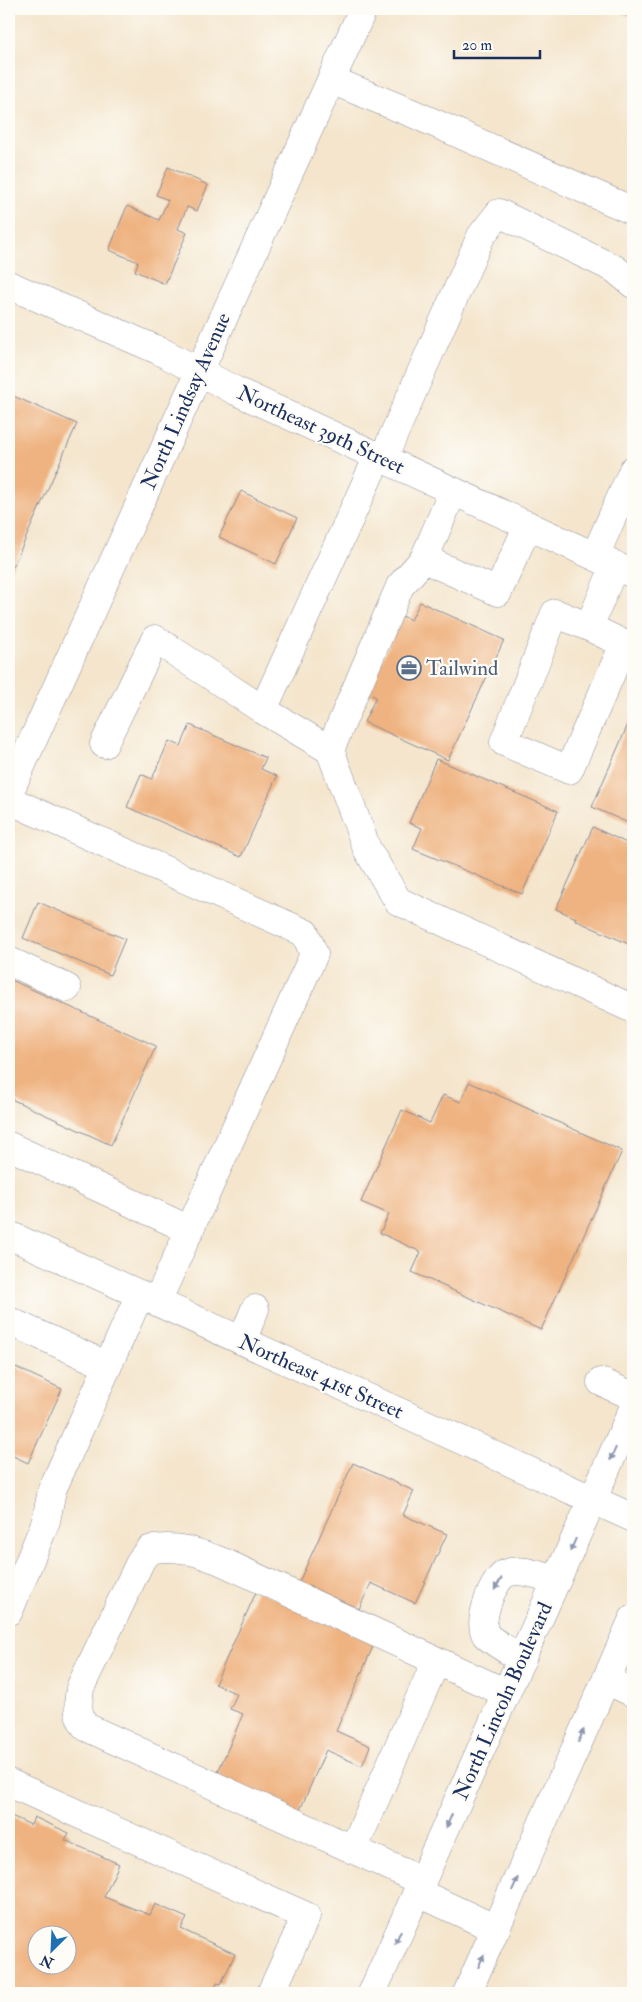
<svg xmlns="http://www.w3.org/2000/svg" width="642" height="2002" font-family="'IM FELL Double Pica',serif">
  <rect width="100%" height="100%" fill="#fdfcf7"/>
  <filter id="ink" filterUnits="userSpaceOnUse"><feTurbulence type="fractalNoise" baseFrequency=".02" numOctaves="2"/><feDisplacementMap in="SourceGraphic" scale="10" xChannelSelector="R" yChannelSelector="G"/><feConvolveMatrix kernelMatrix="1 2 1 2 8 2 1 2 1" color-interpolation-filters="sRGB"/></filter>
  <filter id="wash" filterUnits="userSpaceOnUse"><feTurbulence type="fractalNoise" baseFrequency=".0096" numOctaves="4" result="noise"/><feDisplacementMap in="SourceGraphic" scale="20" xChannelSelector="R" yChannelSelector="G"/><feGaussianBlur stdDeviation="1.12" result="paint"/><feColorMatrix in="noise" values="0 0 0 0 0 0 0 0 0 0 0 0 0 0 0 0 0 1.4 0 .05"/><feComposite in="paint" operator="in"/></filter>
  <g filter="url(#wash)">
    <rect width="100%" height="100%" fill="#f4e5cc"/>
    <g id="blocks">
      <!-- building -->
      <path fill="#efb381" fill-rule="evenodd" d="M612,9H633V18Z
        M168,167L208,185L197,211L187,207L178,229L187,233L165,284L135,271L138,262L109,250L127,206L159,220L168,200L156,195Z
        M9,394L77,424L11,571L9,569Z
        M241,491L297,518L276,564L219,537Z
        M420,602L504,640L448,760L364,722L376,697L367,693L402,616L411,620Z
        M633,713V825L592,807Z
        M190,725L266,758L261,769L277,776L241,857L127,807L141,774L152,779L169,741L181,746Z
        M436,759L558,811L522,894L413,849L422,828L409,823Z
        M593,827L633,846V946L575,920L576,918L556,909Z
        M38,902L125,939L110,975L23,938Z
        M9,979L156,1046L111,1145L9,1098Z
        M469,1082L622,1151L541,1330L412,1272L421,1252L380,1233L389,1214L361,1202L402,1110L430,1123L443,1095L461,1102Z
        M9,1364L62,1389L28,1463L9,1454Z
        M353,1463L414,1491L403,1515L447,1534L415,1603L371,1583L359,1609L299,1582Z
        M257,1590L375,1642L336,1731L370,1746L362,1766L326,1750L297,1817L214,1781L243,1714L230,1709L237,1694L215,1684Z
        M9,1815L31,1825L34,1817L69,1833L65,1840L119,1864L104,1897L150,1915L155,1904L187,1918L181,1929L235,1954L221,1984L217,1983L213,1993H9ZM38,1934H68V1964H38Z"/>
    </g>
  </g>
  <g filter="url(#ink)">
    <use href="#blocks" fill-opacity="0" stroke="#888a95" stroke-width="1"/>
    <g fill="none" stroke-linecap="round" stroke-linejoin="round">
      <!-- minor casing -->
      <g stroke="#888a95" stroke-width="29">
        <path id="minor" d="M331,80L414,114L633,211
          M9,285L160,351L236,391L633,574
          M383,459L481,236L499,213L615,269L633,284
          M453,491L424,559L498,592L528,525
          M595,556L633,470
          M589,627L624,644L569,770L504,742L555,613L589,627L615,565
          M263,710L378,456
          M104,744L155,639L263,710L330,750L367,849L398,901L633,1009
          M330,750L400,586L424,559
          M9,793L363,9
          M9,800L305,933L314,954L157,1302
          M9,961L67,988
          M9,1146L190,1230
          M9,1235L633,1518
          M9,1321L108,1366
          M242,1341L255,1309
          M601,1382L633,1396
          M9,1611L46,1521L52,1490L140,1294
          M522,1659C513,1653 492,1642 486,1635C477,1622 493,1578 507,1573C521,1567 543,1577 557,1580
          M606,1680L633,1693
          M9,1783L306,1916L271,1993
          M353,1850L436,1661
          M422,1881L86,1727C76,1715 78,1704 80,1688L141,1560L149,1550C177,1544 197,1552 223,1562L506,1693"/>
      </g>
      <!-- major casing -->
      <g stroke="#888a95" stroke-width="29">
        <path id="major" d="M417,1892L496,1929
          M372,1993L633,1409
          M467,1993L633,1619"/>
      </g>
      <!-- minor -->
      <use href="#minor" stroke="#fff" stroke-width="28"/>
      <!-- major -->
      <use href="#major" stroke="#fff" stroke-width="28"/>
    </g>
    <!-- one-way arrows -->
    <defs><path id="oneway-solid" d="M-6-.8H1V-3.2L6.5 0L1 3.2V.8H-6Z" transform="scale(1.25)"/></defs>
    <g fill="#8d97ae">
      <use href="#oneway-solid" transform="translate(613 1454) rotate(114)"/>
      <use href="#oneway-solid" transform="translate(573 1545) rotate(114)"/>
      <use href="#oneway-solid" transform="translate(498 1584) rotate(121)"/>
      <use href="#oneway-solid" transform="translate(581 1736) rotate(-66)"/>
      <use href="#oneway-solid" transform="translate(449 1821) rotate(114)"/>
      <use href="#oneway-solid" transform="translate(515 1884) rotate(-66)"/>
      <use href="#oneway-solid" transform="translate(398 1937) rotate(114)"/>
      <use href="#oneway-solid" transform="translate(481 1961) rotate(-66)"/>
    </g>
  </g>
  <!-- icons -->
  <defs>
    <g id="office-ring" transform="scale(1.25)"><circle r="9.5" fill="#fdfcf7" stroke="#5c6f8a" stroke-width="1.5"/><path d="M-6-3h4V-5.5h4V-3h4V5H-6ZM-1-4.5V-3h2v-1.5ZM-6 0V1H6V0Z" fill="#5c6f8a"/></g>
  </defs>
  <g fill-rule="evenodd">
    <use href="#office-ring" x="409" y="668"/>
  </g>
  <g text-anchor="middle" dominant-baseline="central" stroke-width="4.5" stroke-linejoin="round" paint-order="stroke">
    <!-- street labels -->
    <g font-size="21" fill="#1b2f5e" stroke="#fdfcf7">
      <text transform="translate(186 401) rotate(-66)">North Lindsay Avenue</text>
      <text transform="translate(321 430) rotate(25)">Northeast 39th Street</text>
      <text transform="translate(321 1377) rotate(24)">Northeast 41st Street</text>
      <text transform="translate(503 1701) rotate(-66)">North Lincoln Boulevard</text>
    </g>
    <!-- service labels -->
    <g font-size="21" fill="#4e5e75" stroke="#fdfcf7" text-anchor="start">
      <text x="426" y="668">Tailwind</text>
    </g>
  </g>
  <!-- margin -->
  <rect width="642" height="2002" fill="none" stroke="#fdfcf7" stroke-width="30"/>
  <!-- north arrow -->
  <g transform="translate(52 1950) rotate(204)"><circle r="24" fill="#fdfcf7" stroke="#a3aaba"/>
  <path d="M0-4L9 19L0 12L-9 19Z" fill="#1f6fb2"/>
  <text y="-8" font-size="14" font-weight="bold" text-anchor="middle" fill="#1b2f5e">N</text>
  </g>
  <!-- scale -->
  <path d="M454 50v8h86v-8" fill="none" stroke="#1b2f5e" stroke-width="2.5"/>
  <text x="462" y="50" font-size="15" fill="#1b2f5e" stroke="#fdfcf7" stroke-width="4" paint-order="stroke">20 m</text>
</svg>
